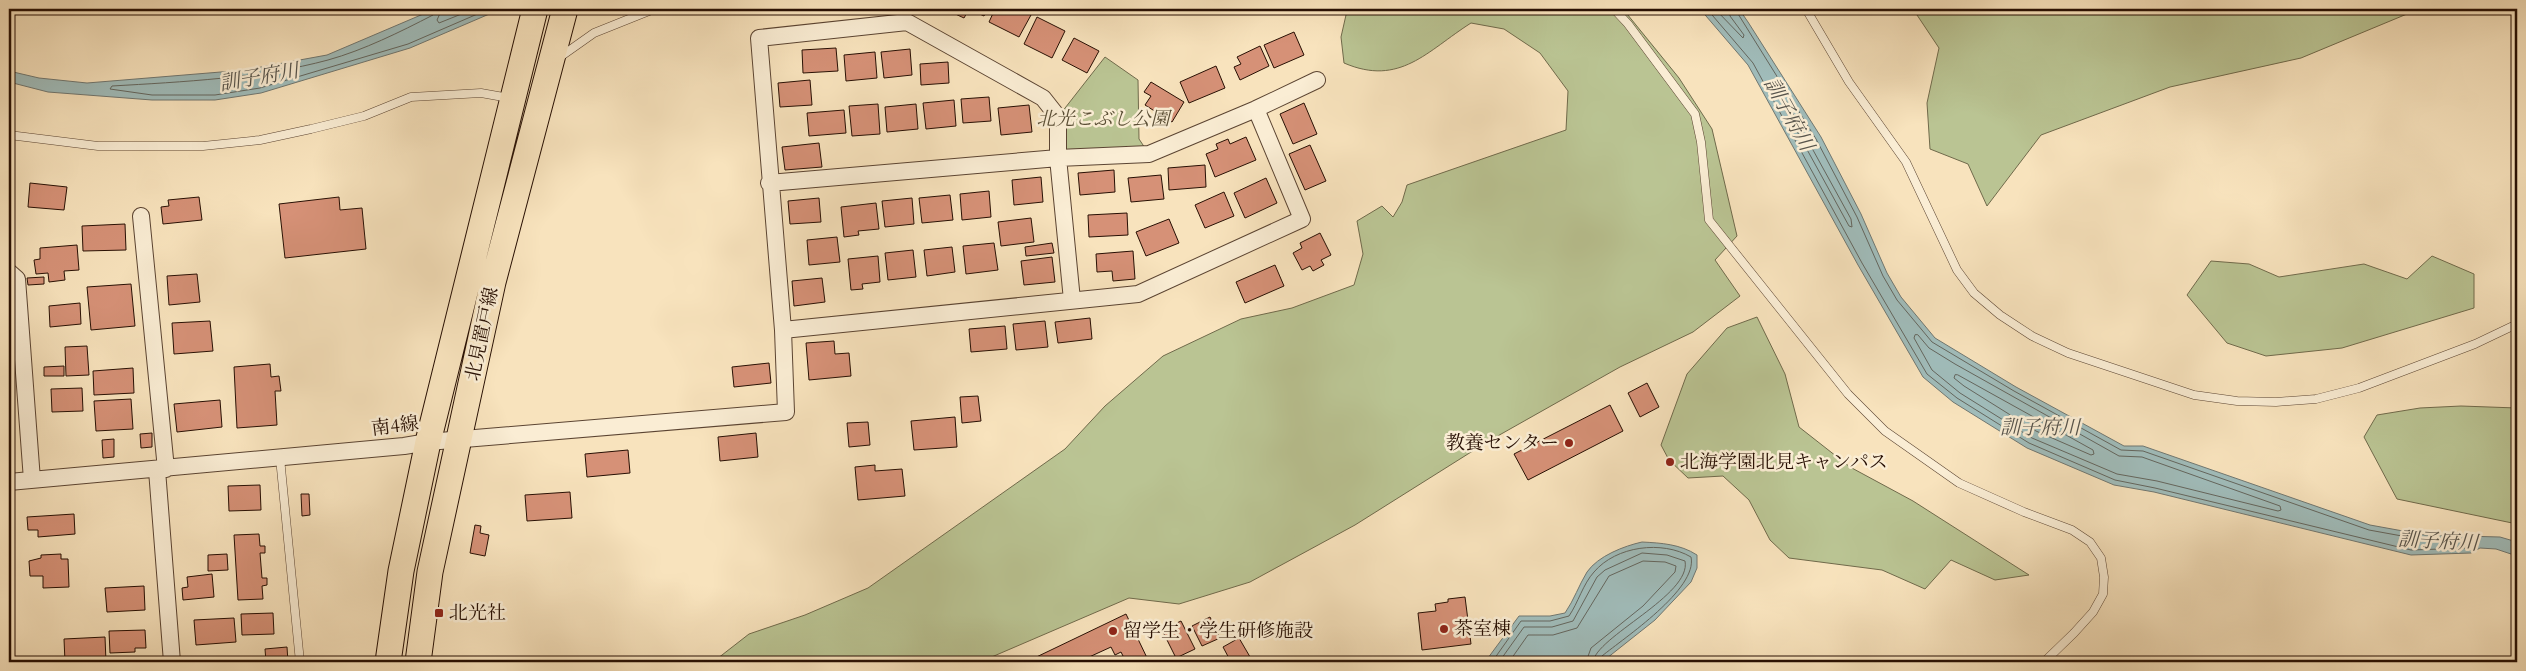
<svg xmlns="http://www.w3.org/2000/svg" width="2526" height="671" font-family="Cardo,'Noto Serif JP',serif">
  <rect width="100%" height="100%" fill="#f8e3bd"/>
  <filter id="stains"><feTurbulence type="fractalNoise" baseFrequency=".004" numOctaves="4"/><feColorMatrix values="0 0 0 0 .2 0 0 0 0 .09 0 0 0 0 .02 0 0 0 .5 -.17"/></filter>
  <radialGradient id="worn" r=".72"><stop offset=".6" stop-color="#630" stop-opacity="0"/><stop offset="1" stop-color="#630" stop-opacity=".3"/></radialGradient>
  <!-- green -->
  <path fill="#bac493" stroke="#706a4b" d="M1341,9H1623L1679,78L1712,129L1737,236L1715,260L1740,296L1693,332L1620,367L1487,442L1355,525L1250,582L1179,604L1129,598L980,662H713L749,634L805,615L868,588L1065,449L1105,406L1163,356L1241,319L1292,308L1354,285L1363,254L1357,221L1382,206L1393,217L1402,202L1407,185L1566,130L1568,91L1540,53L1504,29L1471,23C1427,51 1400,87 1344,63L1341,37L1346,15Z
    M1925,9H2419L2301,58L2170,87L2041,135L1987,206L1968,164L1930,149L1927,103L1939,48L1917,15Z
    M1105,57L1138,80L1139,139L1149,154L1058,158V117Z
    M2432,256L2474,274V308L2342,348L2266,356L2227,343L2187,295L2211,261L2249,264L2279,277L2364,264L2407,279Z
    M1757,317L1785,374L1799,427L1850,467L1913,501L2029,575L1995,580L1951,560L1925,589L1882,570L1789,558L1770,540L1749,500L1723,476L1688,478L1669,460L1661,445L1687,374L1727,328Z
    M2461,406L2517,408V524L2397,499L2364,437L2377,415L2420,408Z"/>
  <!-- water -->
  <path fill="#a0bcba" stroke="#707771" d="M435,9H501L410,48L261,93L215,100H152L48,92L9,82V71L39,78L87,83L245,70L327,55Z
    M1700,9H1739L1748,22L1821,137L1861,214L1887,273L1901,297L1935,338L2016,387L2124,446H2143L2370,525L2425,535L2500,537L2517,542V556L2496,549L2480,548L2471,553L2411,555L2154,492L2114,485L2027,448L1953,402L1923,377L1858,265L1748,65Z
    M1642,542C1661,543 1680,544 1697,555V568L1691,582L1655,620L1602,662H1485L1519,616H1550L1565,613C1574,600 1579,585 1587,572C1598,556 1624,546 1642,542Z"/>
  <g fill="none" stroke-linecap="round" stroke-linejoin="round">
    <!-- shore -->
    <path stroke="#64665e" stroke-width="1" d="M436,9L433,15C400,32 364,50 328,60C262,78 181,82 112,86L110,89L152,95H215L260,88L408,44L489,9
      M442,9L437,20L439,23L474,9
      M1707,9L1753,63L1862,263L1927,374L1957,398L2029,443L2115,480L2155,488L2411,550L2469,548L2475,545L2473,541L2424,540L2369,530L2143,451L2121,450L2014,391L1932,342L1897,300L1883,276L1857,217L1816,139L1735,9
      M1715,9L1743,38L1744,35L1730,16L1729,9
      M1783,101H1786L1851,219L1852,227L1849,226L1782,104Z
      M1918,335L1929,348L1955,364L2119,456L2142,457L2280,506L2281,510L2278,511L2157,481L2117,474L2032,438L1960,393L1932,370L1914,338L1915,335Z
      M1958,375L2093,450L2094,454L2091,455L2036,431L1964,386L1954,378L1955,375Z
      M1492,662L1521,621H1550L1569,616C1578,603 1583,584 1594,572C1616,546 1662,540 1691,557C1698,589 1624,638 1602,656L1600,662
      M1499,662L1524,627H1552L1573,621L1597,577L1605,570L1642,553L1667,555L1685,561C1692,595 1595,637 1593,662
      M1509,662L1528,635H1553L1577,628L1609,576L1643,561L1665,562L1676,566L1675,572L1643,606L1591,648L1586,662"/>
  </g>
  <!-- building -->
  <path fill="#d69177" stroke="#270f03" d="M793,9H830V11L794,14Z
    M838,9H860V11L838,13Z
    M953,9H988L984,16L969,9L964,18L951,12Z
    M995,9H1019L1031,15L1019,37L989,22Z
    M1037,17L1065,31L1052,58L1024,44Z
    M1294,32L1304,55L1274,68L1264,45Z
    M1074,38L1099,51L1087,73L1062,60Z
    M1260,46L1269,66L1240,80L1234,67L1241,64L1237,57Z
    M836,48L838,71L803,73L802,50Z
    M910,49L912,75L884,78L881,52Z
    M875,52L877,78L846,81L844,55Z
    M948,62L949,83L921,85L920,64Z
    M1216,66L1225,88L1189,103L1180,82Z
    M810,80L812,105L780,107L778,83Z
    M1151,82L1184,102L1172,122L1145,105L1151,96L1144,92Z
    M989,97L991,121L963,123L961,99Z
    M954,100L956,126L926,129L923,103Z
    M1304,103L1317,134L1293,144L1280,114Z
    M878,104L880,134L852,136L849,106Z
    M916,104L918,129L887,132L885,107Z
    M1029,105L1032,132L1001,135L998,108Z
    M844,110L846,133L809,136L807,113Z
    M1246,137L1256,160L1215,177L1206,154L1218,149L1216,144L1228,139L1230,144Z
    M819,143L822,167L785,170L782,147Z
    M1310,145L1326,181L1305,190L1289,154Z
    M1205,165L1206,187L1169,190L1168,168Z
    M1114,170L1115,192L1080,195L1078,173Z
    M1161,175L1164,199L1131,202L1128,178Z
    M1041,177L1043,202L1014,205L1012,180Z
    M1266,178L1277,203L1245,218L1234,193Z
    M30,183L67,187L64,210L28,207Z
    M989,191L991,217L962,220L960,194Z
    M1224,192L1234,216L1205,228L1195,205Z
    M950,195L953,220L922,223L919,198Z
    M199,197L202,220L163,224L161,207L169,206L168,200Z
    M339,197L340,210L362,208L366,249L285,258L279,204Z
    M819,198L821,222L790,224L788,201Z
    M912,198L914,224L885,227L882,201Z
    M876,203L879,229L858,231L859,235L844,237L841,207Z
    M1127,213L1128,235L1089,237L1088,215Z
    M1031,218L1034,242L1001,246L998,222Z
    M1169,219L1179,243L1146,256L1136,232Z
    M125,224L126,250L83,251L82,226Z
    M1320,233L1331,255L1321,260L1324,265L1313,271L1310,266L1302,270L1293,253L1302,248L1300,243Z
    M837,237L840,262L809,265L807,240Z
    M994,243L998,270L966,274L963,246Z
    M1052,243L1054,253L1026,256L1025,247Z
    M77,245L79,270L64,271L65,280L49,282L48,273L36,274L34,260L40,259V248Z
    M952,247L955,272L927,276L924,250Z
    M913,250L916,277L888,280L885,253Z
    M1133,251L1135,279L1113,281L1112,271L1097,272L1096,254Z
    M878,256L880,282L862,284L863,289L851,290L848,259Z
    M1052,257L1055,282L1024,285L1021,261Z
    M1275,265L1284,286L1245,303L1236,282Z
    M197,274L200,302L169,305L167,276Z
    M44,277V284L28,285L27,278Z
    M822,278L825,302L794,306L792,281Z
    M131,284L135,326L91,330L87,287Z
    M80,303L81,324L50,327L49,306Z
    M1090,318L1092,339L1058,343L1055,322Z
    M210,321L213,351L174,354L172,323Z
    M1045,321L1048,347L1016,350L1013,324Z
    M1005,326L1007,349L971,352L969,329Z
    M834,341L835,354L849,353L851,376L809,380L806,343Z
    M87,346L89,375L66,376L65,347Z
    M769,363L771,383L734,387L732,367Z
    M270,364L271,377L279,376L281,391H275L277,425L237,428L234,367Z
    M64,366V376H44V367Z
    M133,368L134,393L94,395L93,371Z
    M1647,383L1659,407L1640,417L1628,393Z
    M82,388L83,411L52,412L51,389Z
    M9,390H12L13,413H9Z
    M978,396L981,421L962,423L960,397Z
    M131,399L133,429L96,431L94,401Z
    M220,400L222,427L177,432L174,404Z
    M1610,405L1623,431L1528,480L1514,454Z
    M955,417L957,447L914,450L911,421Z
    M868,422L870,445L849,447L847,423Z
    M152,433V447L141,448L140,434Z
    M756,433L758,457L720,461L718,437Z
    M114,439V457L103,458L102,440Z
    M628,450L630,473L587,477L585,454Z
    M875,465V471L902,469L905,496L858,500L855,467Z
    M260,485L261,510L229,511L228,486Z
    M570,492L572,518L527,521L525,495Z
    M301,494H309L310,515L302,516Z
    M74,514L75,534L38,537V530H28L27,517Z
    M475,525L481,526L480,533L489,535L485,556L470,553Z
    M259,534L260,546H265V553H260L262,578H267V585L262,586L263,599L238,600L234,535Z
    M61,554V559H68L69,587L43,588V576H30L29,561L41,558V555Z
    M227,554L228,570L208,571V555Z
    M212,574L214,597L183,600L182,588L188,587L187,577Z
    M144,586L145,610L107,612L105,588Z
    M1465,597L1471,644L1422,650L1418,613L1436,611L1435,604L1448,602V599Z
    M273,613L274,634L242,635L241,614Z
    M1126,614L1149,662H1126L1121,652L1115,655L1111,647L1087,658L1089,662H1026Z
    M1210,617L1220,638L1202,646L1192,626Z
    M234,618L236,642L196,645L194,620Z
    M1181,621L1195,649L1176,658L1162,630Z
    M145,630L146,648H135V652L110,653L109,631Z
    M105,637L106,662H65L64,639Z
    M1239,638L1253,662H1231L1223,647Z
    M287,647L288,662H266L265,649Z"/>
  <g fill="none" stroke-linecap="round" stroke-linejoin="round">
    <!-- lane casing -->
    <g stroke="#5b4432" stroke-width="9">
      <path id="lane" d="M1614,9L1628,24L1695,114L1701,142L1709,220L1848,394L1885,431L1959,483L2024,512L2072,530L2090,542L2101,558L2104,577L2103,594L2093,612L2074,633L2044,662
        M1806,9L1849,82L1906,162L1957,270L1974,293L2000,315L2032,336L2068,353L2194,395L2237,401L2276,402L2316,399L2359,388L2475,344L2517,324
        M560,57L594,33L654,9
        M9,135L98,146H203L260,140L311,129L364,116L411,97L481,93L509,98
        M280,458L300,662"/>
    </g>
    <!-- street casing -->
    <g stroke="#5b4432" stroke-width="18">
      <path id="street" d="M769,183L1058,158L1149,154L1256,109L1317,80
        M141,216L166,469
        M9,272L17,279L32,480
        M783,330L1138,294L1302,219L1256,109
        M157,470L172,662
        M9,482L404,446L428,442L786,412L783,330L759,38L907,22L1043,98L1058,117V158L1072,300"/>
    </g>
    <!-- primary casing -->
    <g stroke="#270f03" stroke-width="27">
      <path id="primary" d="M388,662L401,571L428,442L535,9
        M418,662L430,572L493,282L565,9"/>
    </g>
    <!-- lane -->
    <use href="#lane" stroke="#faedd4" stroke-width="8"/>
    <!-- street -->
    <use href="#street" stroke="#faedd4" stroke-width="16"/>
    <!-- primary -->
    <use href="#primary" stroke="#f8e3bd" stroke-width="25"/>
  </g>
  <!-- markers -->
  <g fill="#8f2418" stroke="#faedd4" stroke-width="2">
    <circle cx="1569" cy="443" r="5"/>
    <circle cx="1670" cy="462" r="5"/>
    <rect x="434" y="608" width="10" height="10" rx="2.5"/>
    <circle cx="1444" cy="629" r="5"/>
    <circle cx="1113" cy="631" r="5"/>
  </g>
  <g text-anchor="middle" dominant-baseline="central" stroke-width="5" stroke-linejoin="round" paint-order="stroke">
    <!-- park labels -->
    <g font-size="19" font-style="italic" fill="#5a4e35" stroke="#faedd4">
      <text x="1103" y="119">北光こぶし公園</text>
    </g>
    <!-- street labels -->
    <g font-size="19" fill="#270f03" stroke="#faedd4">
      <text transform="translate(482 334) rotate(-78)">北見置戸線</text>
      <text transform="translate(395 426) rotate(-7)">南4線</text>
    </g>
    <!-- poi labels -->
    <g font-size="19" fill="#270f03" stroke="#faedd4" text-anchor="start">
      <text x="1559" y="443" text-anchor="end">教養センター</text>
      <text x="1680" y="462">北海学園北見キャンパス</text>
      <text x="449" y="613">北光社</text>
      <text x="1454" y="629">茶室棟</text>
      <text x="1123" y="631">留学生・学生研修施設</text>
    </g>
    <!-- water labels -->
    <g font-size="20" font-style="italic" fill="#57544c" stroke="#faedd4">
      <text transform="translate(259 77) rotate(-10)">訓子府川</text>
      <text transform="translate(1789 114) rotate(61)">訓子府川</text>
      <text x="2040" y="427">訓子府川</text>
      <text transform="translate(2438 541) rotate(3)">訓子府川</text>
    </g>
  </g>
  <!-- margin -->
  <rect width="2526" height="671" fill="none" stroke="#f8e3bd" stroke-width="30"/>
  <rect x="10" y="10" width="2506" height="651" fill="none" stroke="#270f03" stroke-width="2.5"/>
  <rect x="15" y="15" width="2496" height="641" fill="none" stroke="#270f03"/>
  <rect width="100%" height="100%" filter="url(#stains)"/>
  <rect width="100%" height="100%" fill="url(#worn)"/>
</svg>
